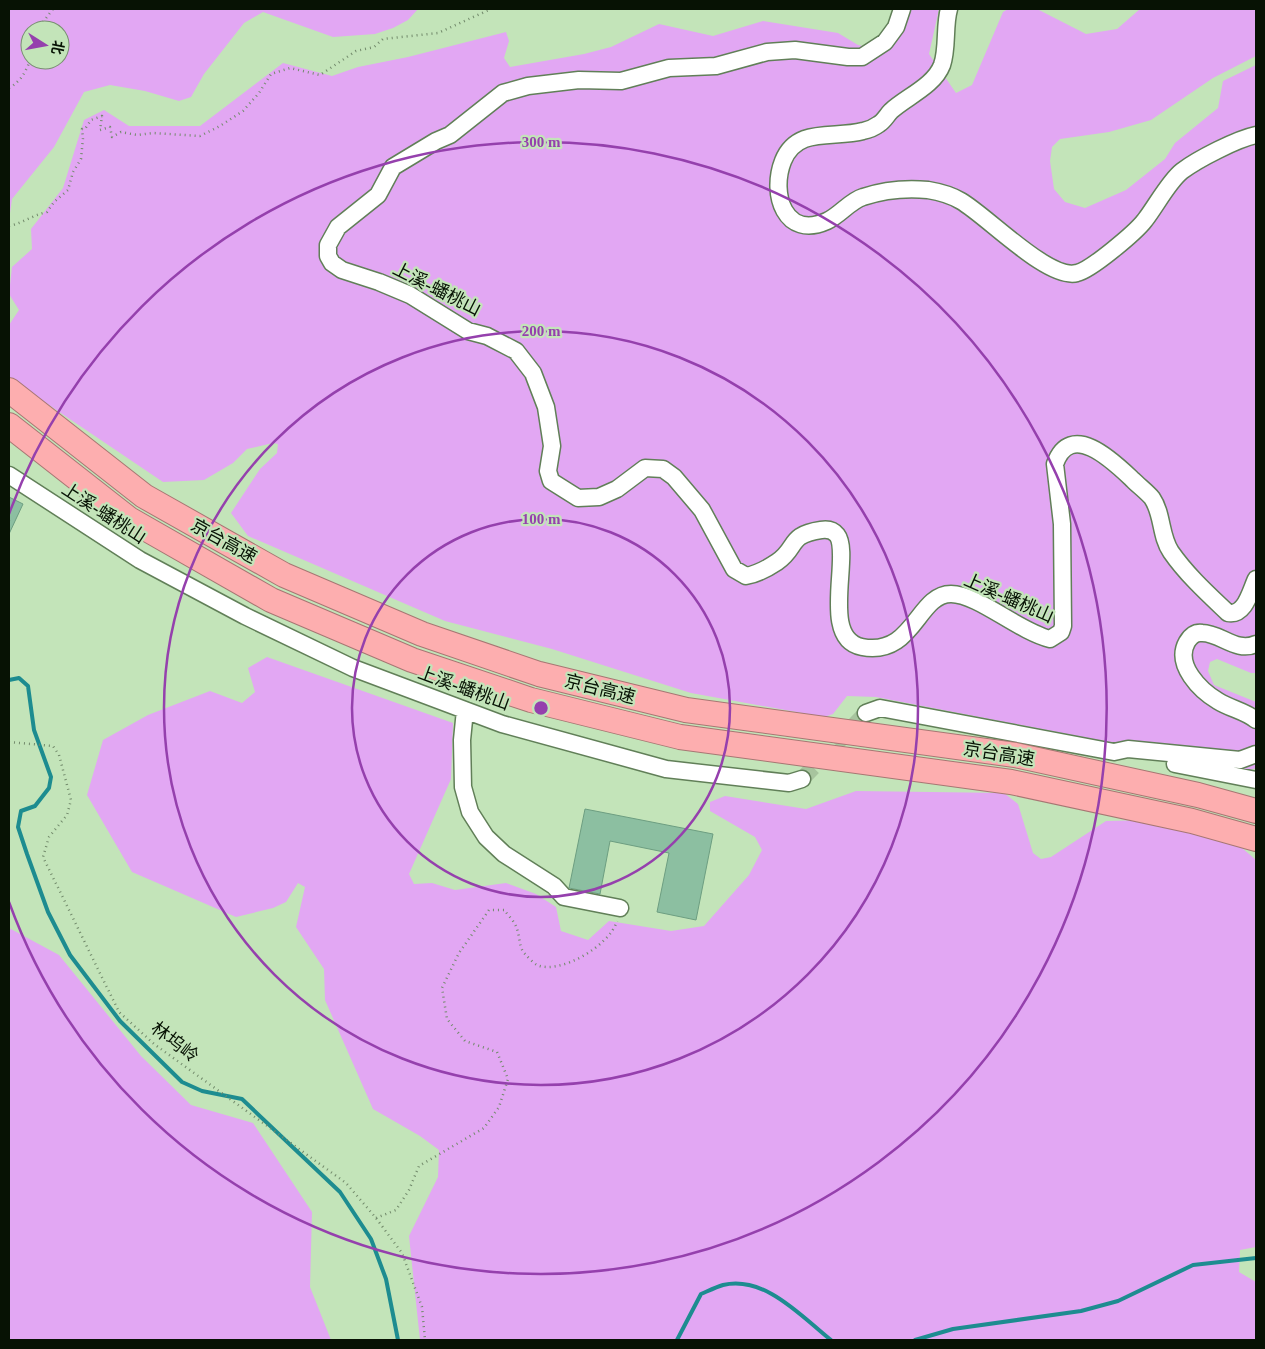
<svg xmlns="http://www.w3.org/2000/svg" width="1265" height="1349" font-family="'Times New Roman','Noto Sans SC',serif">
  <rect width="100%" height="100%" fill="#c3e4b9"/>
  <!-- green -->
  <path fill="#e2a7f3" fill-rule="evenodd" d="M9,9H418L408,20L393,28L375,34L333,37L263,12L244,23L204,74L191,97L179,101L145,91L110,85L84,92L54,147L12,199L9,220ZM30,30H60V60H30Z
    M909,9H939L929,54L956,93L972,85L1003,12L1008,9H1037L1086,34L1117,29L1140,9H1256V56L1213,78L1151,120L1109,132L1060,139L1052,147L1050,161L1054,189L1065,202L1085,208L1126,190L1165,159L1175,143L1218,108L1223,81L1256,65V673H1251L1217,659L1210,662L1208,671L1214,685L1256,702V768L1237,774L1124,745L876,697L847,696L833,714L824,717L691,693L552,649L445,621L248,536L231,513L260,469L277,453L278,444L273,443L247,449L233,463L204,480L163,482L9,378V325L19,310L9,294L12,267L32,249L31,229L63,188L84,120L104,110L129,126H200L283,63L332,76L358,67L408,57L506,32L509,41L504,58L510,67L584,54L611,47L659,24L713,36L763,21L838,33L858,45L868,47L891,45L906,27Z
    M267,657L453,723L451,779L409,874L414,884L432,883L455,890L506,883L536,894L556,907L561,931L588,940L609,921L671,931L704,926L749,875L762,850L755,837L710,811V802L725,796L806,809L856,791L1004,793L1018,804L1033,853L1041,859L1051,857L1106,821L1153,820L1235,842L1256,860V1247L1240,1250L1239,1272L1256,1282V1340H420L409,1236L438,1177L439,1150L420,1136L373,1109L325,1000L324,969L296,927L305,887L298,883L286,902L273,908L236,917L132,872L87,795L103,740L148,715L210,691L242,703L255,692L248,668Z
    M9,928L59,955L141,1056L191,1105L253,1123L312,1212L310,1287L331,1340H9Z"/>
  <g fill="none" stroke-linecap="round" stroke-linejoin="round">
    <!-- stream -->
    <path stroke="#1d8c90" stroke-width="4" d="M9,680L19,678L28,686L34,730L51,777L49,788L35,806L21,811L18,827L27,854L48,912L70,955L120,1021L182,1082L202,1091L242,1099L340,1192L371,1239L386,1279L398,1340
      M677,1340L701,1294C708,1291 716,1287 723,1285C765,1275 802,1317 831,1340
      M915,1340L953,1329L1081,1311L1118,1301L1193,1265L1256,1258"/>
  </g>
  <!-- building -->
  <path fill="#8cbfa1" stroke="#6d9e81" d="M9,497L23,504L9,534Z
    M585,809L713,834L696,920L657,912L669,853L610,841L600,894L569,888Z"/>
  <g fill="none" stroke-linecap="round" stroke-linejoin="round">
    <!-- minor-tunnel -->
    <path stroke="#a7c49e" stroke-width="16" stroke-dasharray="16 8" stroke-linecap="butt" d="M802,779L866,713"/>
    <!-- minor casing -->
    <g stroke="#617f58" stroke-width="19">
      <path id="minor" d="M902,9L896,27L885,42L862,57H848L795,50L767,52L716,66L669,68L621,81L579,80L528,86L503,93L450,135L436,141L393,167L378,195L338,227L328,245V256L332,263L342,270L379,282L410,295L468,331L487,336L516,351L533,373L546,407L552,446L548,471L551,481L578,498L599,497L617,489L645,468L663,469L674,477L702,510L734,569L746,576C757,574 768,568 777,562C798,548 787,535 821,530C827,529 833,530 837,535C852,554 819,639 862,647C914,657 917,594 951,594C978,594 1018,631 1050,639L1061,632L1063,626L1062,524L1055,464C1071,419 1115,463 1133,480C1139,486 1147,492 1152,498C1163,514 1160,536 1171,552C1187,575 1208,594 1228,613C1245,616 1250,592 1256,579
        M949,9C944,26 948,48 942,65C934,86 906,97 891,111C887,115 884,121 879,124C875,127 868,130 863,131C834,139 797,126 783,161C770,194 785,240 827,221C840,215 850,201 863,197C884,190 907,188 928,190C940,192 951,195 961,201C987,216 1049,281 1077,273C1091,270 1136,232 1145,220C1156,206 1169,181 1182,171C1198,159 1237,139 1256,135
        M9,475L140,560L245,616L353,668L502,724L666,769L789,783L802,779
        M1256,644C1236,653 1221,633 1202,633C1195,632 1190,637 1187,642C1174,665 1201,691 1218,701C1231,709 1245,711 1256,720
        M465,710L462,740L463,787L470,812L486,837L504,854L554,886L564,897L620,908
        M866,713L880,708L1114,752L1128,749L1240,760L1256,754
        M1175,764L1256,780"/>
    </g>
    <!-- highway casing -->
    <g stroke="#a77773" stroke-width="26">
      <path id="highway" d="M9,390L144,496L284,575L422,634L539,674L686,710L1015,755L1198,795L1256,811
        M9,425L129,519L271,600L412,660L531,700L680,737L1011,782L1192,821L1256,839"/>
    </g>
    <!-- path -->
    <path stroke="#728a6b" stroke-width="2.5" stroke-dasharray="1 4" stroke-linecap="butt" d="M37,30L53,9
      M9,88C20,82 26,72 30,60
      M9,226C23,223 33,215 47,212L54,202L68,190L73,172L81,159L83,138L82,129H85L91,120L102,116L100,130L110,127L112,137L121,132L137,135L153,133L200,136L220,126L243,111L259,93L271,74L290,68L320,75L356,51L374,47L383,39L438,33L491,9
      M9,521L12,522
      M9,742L53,746L59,755L71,800L67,815L49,837L43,857L119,1012L154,1044L346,1183L376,1218L402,1253L422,1307L425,1340
      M376,1218L396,1210L409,1190L419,1166L484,1128L499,1107L508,1079L497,1052L465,1041L447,1019L442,988L459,953L489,910H504C508,915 515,922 517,929C520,937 519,948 525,954C528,957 533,963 537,965C561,975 610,945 617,921"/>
    <!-- minor -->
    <use href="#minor" stroke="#fff" stroke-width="16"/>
    <!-- highway -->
    <use href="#highway" stroke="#fdaeaf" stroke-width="24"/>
  </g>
  <!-- distance rings -->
  <g fill="none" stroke="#9540ad" stroke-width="2.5">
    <circle cx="541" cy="708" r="189"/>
    <circle cx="541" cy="708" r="377"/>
    <path d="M9 514A566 566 0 1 1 9 902"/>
  </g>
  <g text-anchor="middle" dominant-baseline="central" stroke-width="4.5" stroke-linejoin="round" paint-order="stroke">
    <!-- street labels -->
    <g font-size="18" fill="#071204" stroke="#c3e4b9">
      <text transform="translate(437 289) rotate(27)">上溪-蟠桃山</text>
      <text transform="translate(104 513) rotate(33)">上溪-蟠桃山</text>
      <text transform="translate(224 541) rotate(29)">京台高速</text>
      <text transform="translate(1009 598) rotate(24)">上溪-蟠桃山</text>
      <text transform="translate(464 688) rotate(20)">上溪-蟠桃山</text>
      <text transform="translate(600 689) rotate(14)">京台高速</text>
      <text transform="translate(999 754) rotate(9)">京台高速</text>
      <text transform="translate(175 1042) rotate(37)">林坞岭</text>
    </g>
  </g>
  <circle cx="541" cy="708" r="8" fill="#9540ad" stroke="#c3e4b9" stroke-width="2.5"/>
  <g font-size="15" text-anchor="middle" font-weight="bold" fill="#9540ad" stroke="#c3e4b9" stroke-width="4.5" stroke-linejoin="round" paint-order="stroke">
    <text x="541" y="147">300 m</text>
    <text x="541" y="336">200 m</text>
    <text x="541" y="524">100 m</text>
  </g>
  <!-- border -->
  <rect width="1265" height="1349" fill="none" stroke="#071204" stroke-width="20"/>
  <!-- north arrow -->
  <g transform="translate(45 45) rotate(101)"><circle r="24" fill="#c3e4b9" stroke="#789071"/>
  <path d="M0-4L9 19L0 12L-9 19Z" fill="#9540ad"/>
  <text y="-8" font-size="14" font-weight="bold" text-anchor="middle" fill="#071204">北</text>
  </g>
</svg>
